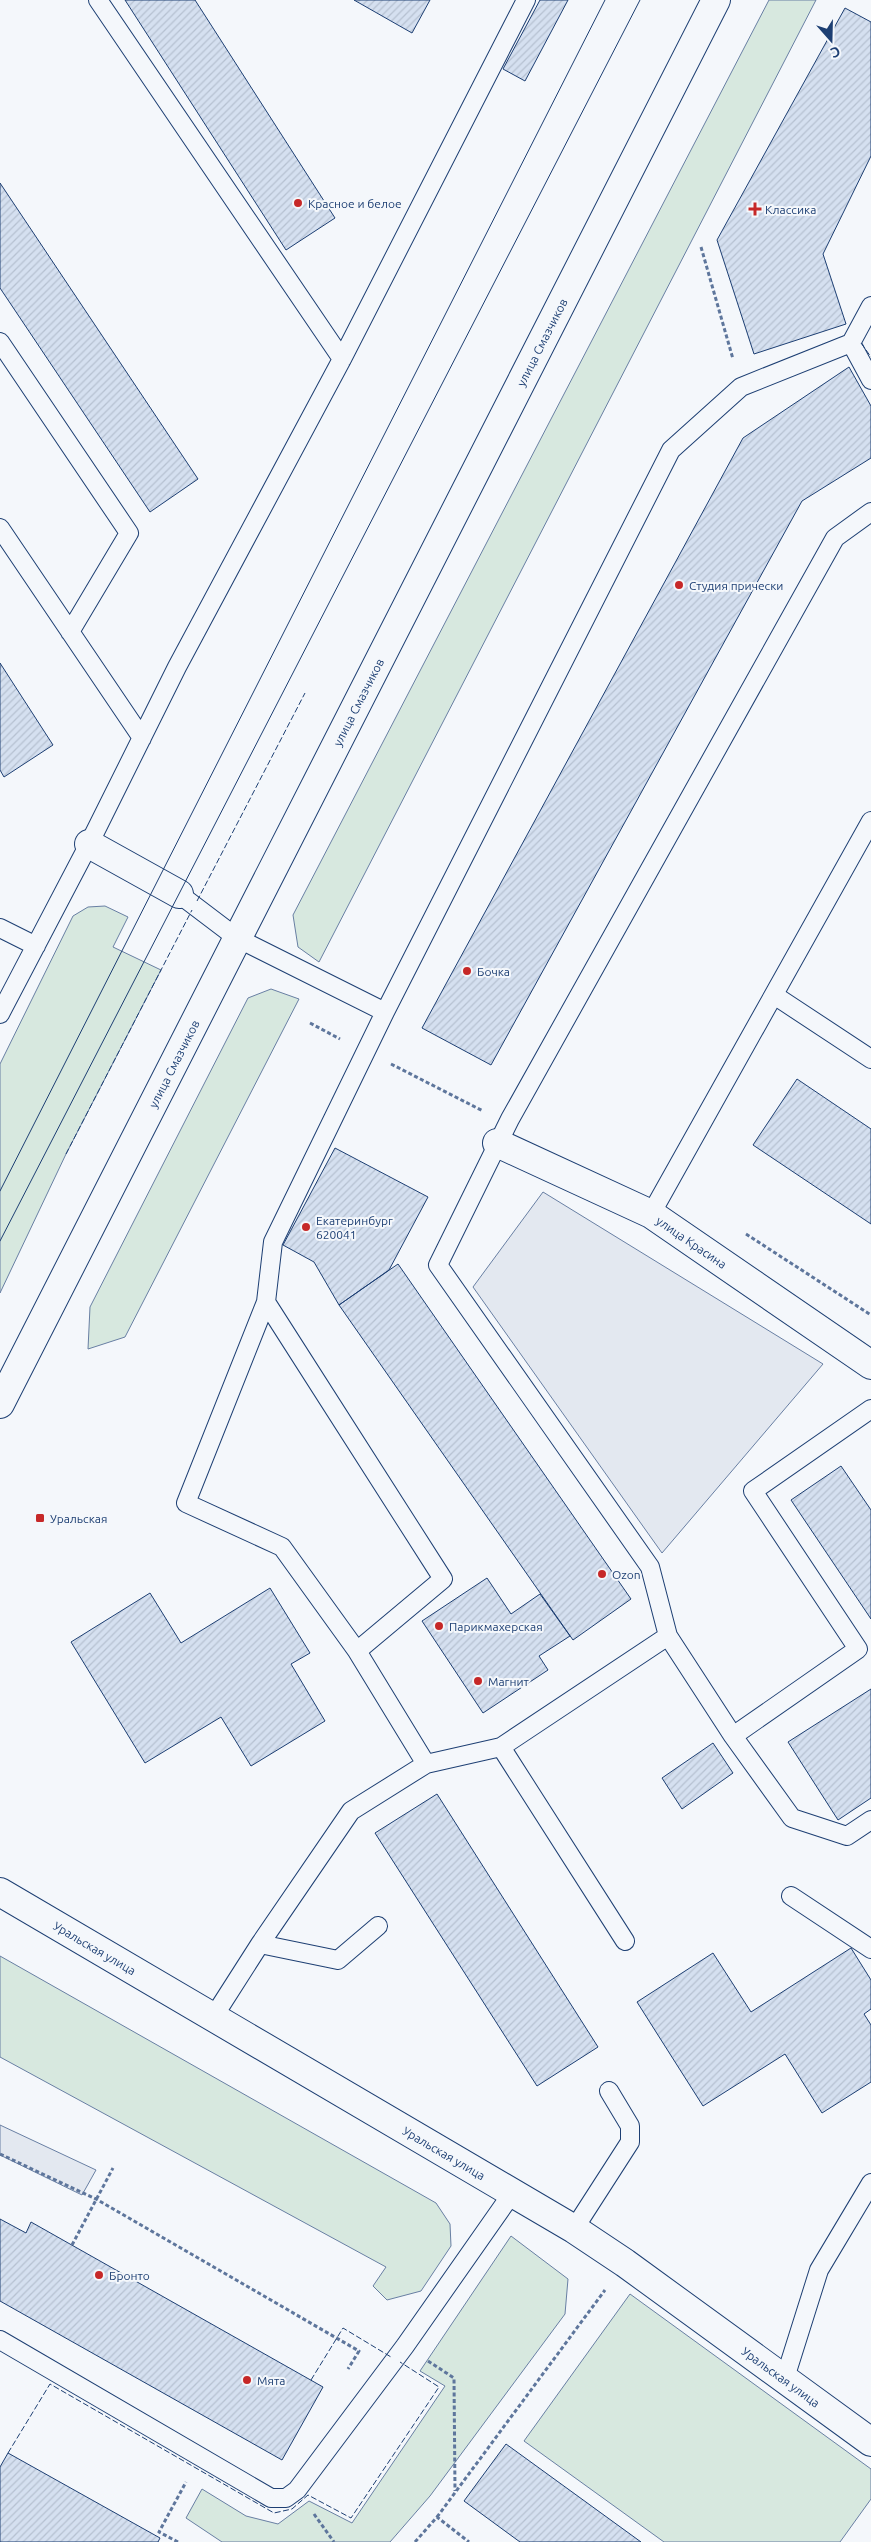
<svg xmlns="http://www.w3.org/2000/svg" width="871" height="2542" font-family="Ubuntu,sans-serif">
  <defs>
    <pattern id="building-hatch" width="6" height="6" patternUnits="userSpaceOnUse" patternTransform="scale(1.25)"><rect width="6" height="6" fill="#d5e0f0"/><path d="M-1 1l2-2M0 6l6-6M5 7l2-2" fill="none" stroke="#b6c1d1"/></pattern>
  </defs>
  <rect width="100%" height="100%" fill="#f4f7fb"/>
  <!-- green -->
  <path fill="#d7e8df" stroke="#687fa3" d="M769,0H816L319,962L298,947L293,915Z
    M105,906L128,917L113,947L161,970L66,1154L0,1293V1064L73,916L88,907Z
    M271,989L299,999L125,1337L88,1349L90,1307L248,998Z
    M0,1956L436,2203L450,2224L451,2246L421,2291L387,2300L373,2286L386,2267L0,2057Z
    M511,2236L568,2279L565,2314L430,2496L390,2542H222L186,2518L202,2489L246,2516L278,2524L309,2501L352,2523L445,2386L420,2371Z
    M630,2294L871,2469V2499L840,2542H664L524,2441Z"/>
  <!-- parking -->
  <path fill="#e3e8f0" stroke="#687fa3" d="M543,1192L823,1364L662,1553L473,1287Z
    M0,2125L96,2170L82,2195L0,2155Z"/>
  <!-- building -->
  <path fill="url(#building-hatch)" stroke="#1d3f73" d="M125,0H195L335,218L286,250Z
    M354,0H430L412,33Z
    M540,0H568L525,81L503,69Z
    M845,8L871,22V156L823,254L846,324L754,354L717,240Z
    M0,183L198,479L150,512L0,288Z
    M849,367L871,406V458L802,501L491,1065L422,1028L743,438Z
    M0,663L53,745L4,777L0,770Z
    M797,1079L871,1129V1224L753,1145Z
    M335,1148L428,1197L389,1270L339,1305L314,1262L283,1245Z
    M398,1264L631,1599L573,1640L339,1305Z
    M841,1466L871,1510V1619L791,1500Z
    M487,1578L511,1614L540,1594L570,1636L539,1656L548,1670L483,1713L422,1621Z
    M270,1588L310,1653L291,1664L325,1721L251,1766L221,1717L145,1763L71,1642L150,1593L181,1643Z
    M871,1689V1798L838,1820L788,1742Z
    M713,1743L733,1773L682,1809L662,1778Z
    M437,1794L598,2047L537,2086L375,1833Z
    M851,1948L871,1980V2009L864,2014L871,2025V2082L822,2113L785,2054L703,2106L637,2002L713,1953L751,2012Z
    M0,2219L26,2233L31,2222L323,2387L282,2460L0,2301Z
    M506,2444L641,2542H520L464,2501Z
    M8,2453L160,2538L158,2542H0V2467Z"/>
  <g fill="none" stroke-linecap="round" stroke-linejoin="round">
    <!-- service casing -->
    <g stroke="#1d3f73" stroke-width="20">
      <path id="service" d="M98,0L342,359
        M871,306L851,343L741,387L671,450L385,1012L273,1242L266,1302L443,1579L357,1651L426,1764L501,1747L668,1636L650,1567L438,1265L510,1119L835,538L871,512
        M0,342L129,533L70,632
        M851,343L871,380
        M0,528L142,738
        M179,894L237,938L385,1012
        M0,928L36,946
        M774,995L871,1059
        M0,1014L89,844L177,667L342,359L526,0
        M651,1214L871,821
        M266,1302L186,1503L282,1547L357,1651
        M668,1636L733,1736L858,1649L753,1491L871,1409
        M733,1736L792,1818L847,1836L871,1820
        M501,1747L625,1941
        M791,1896L871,1949
        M260,1944L338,1960L378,1926
        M214,2016L260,1944L351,1811L426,1764
        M574,2229L630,2142V2126L609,2091
        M0,2340L271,2498H286L297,2490L405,2346L513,2192
        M785,2378L819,2270L871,2183"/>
    </g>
    <!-- minor casing -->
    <g stroke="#1d3f73" stroke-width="30">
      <g id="minor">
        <path d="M89,844L179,894"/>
        <path id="s1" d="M497,1143L651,1214L871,1365"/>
      </g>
    </g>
    <!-- tertiary casing -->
    <g stroke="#1d3f73" stroke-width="30">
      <g id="tertiary">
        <path id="s2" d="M0,1892L574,2229L625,2263L871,2442"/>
      </g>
    </g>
    <!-- secondary casing -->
    <g stroke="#1d3f73" stroke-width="30">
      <g id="secondary">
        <path id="s3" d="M0,1404L716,0"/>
      </g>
    </g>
    <!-- path -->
    <path stroke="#5e769c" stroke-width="3" stroke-dasharray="4 2.5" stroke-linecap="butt" d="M701,247L733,359
      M310,1023L340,1039
      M391,1064L483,1111
      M746,1234L871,1315
      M0,2154L96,2199L359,2351L348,2369
      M72,2245L113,2168
      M428,2361L454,2378L455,2491
      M314,2514L334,2542
      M437,2517L605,2290
      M178,2542L159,2532L186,2482
      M415,2542L437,2517L469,2542"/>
    <!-- service -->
    <use href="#service" stroke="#f4f7fb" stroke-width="18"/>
    <!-- minor -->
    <use href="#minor" stroke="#f4f7fb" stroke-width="28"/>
    <!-- tertiary -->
    <use href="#tertiary" stroke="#f4f7fb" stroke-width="28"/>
    <!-- secondary -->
    <use href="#secondary" stroke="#f4f7fb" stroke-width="28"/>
    <!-- tram -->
    <path stroke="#1d3f73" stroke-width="1" d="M0,1191L605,0
      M0,1241L640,0"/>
    <!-- fence -->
    <path stroke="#1d3f73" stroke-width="1" stroke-dasharray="6 2.5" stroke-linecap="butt" d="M861,343L871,357
      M197,901L305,693
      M66,1154L192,910
      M311,2380L343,2328L391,2357
      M8,2453L50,2384L274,2513L292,2509L308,2495L351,2518L439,2387L400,2362"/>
  </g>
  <!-- markers -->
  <g fill="#c62828" stroke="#f4f7fb" stroke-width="2">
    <circle cx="298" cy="203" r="5"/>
    <path d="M752.5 201.5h5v5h5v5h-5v5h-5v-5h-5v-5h5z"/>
    <circle cx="679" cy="585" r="5"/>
    <circle cx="467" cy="971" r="5"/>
    <circle cx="306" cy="1227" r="5"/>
    <rect x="35" y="1513" width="10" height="10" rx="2.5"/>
    <circle cx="602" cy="1574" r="5"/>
    <circle cx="439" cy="1626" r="5"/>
    <circle cx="478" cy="1681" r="5"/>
    <circle cx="99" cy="2275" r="5"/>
    <circle cx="247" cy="2380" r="5"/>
  </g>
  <g text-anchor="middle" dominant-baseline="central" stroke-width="4" stroke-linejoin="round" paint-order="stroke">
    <!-- poi labels -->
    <g font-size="12" fill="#1d3f73" stroke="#f4f7fb" text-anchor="start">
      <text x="308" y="203">Красное и белое</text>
      <text x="765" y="209">Классика</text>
      <text x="689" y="585">Студия прически</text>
      <text x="477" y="971">Бочка</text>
      <text x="316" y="1220">Екатеринбург<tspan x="316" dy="14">620041</tspan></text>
      <text x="50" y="1518">Уральская</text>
      <text x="612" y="1574">Ozon</text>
      <text x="449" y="1626">Парикмахерская</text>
      <text x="488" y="1681">Магнит</text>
      <text x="109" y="2275">Бронто</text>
      <text x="257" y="2380">Мята</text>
    </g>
    <!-- street labels -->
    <g font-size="12" fill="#1d3f73" stroke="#f4f7fb">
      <text stroke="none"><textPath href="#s3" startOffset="1192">улица Смазчиков</textPath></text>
      <text stroke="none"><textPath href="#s3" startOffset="788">улица Смазчиков</textPath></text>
      <text stroke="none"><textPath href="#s3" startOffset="382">улица Смазчиков</textPath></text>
      <text stroke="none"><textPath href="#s1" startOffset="219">улица Красина</textPath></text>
      <text stroke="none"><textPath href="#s2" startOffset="110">Уральская улица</textPath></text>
      <text stroke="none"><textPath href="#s2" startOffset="515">Уральская улица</textPath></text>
      <text stroke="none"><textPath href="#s2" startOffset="920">Уральская улица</textPath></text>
    </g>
  </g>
  <!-- north arrow -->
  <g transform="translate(831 40) rotate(160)" stroke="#f4f7fb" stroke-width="4" paint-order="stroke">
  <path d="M0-4L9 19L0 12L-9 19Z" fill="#1d3f73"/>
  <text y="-8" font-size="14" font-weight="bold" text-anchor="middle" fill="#1d3f73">С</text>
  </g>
</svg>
